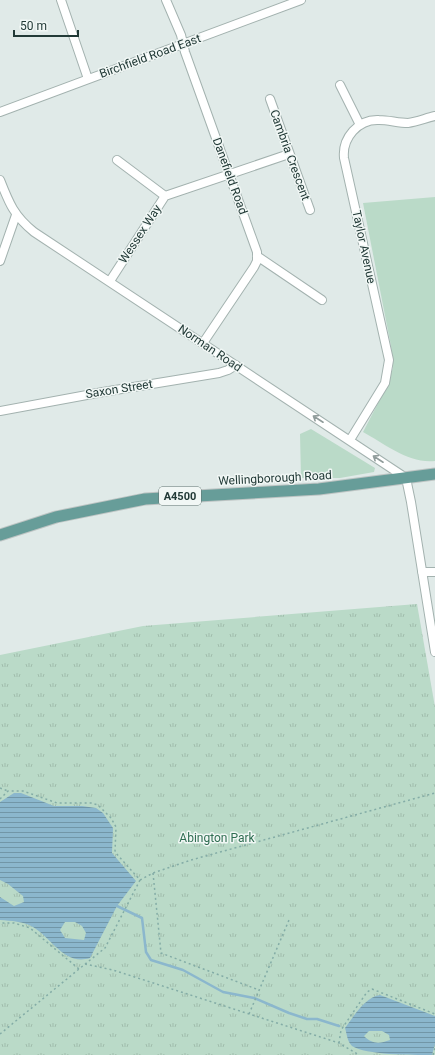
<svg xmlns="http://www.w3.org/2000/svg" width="435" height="1055" font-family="Roboto,sans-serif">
  <defs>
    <pattern id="park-tufts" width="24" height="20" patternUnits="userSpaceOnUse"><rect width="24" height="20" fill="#badac8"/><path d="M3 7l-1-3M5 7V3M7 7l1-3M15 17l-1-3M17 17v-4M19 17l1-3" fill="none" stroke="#a0bcac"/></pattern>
    <pattern id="water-rules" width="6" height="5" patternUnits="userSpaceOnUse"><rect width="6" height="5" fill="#8bb7cd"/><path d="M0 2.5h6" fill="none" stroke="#7196a7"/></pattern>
  </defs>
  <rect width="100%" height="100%" fill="#e0eae8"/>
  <!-- grass -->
  <path fill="#badac8" d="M435,197V461C409,464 385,444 363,432L386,388L393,368L391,346L363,203Z
    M311,429L375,468L374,472L340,478H301L300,434Z"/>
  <!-- park -->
  <path fill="url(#park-tufts)" d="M417,604L435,707V1055H0V655L143,626Z"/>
  <!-- water -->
  <path fill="url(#water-rules)" fill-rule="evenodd" d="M14,793H21L54,806H82L96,808L103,813L113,828L112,853L136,881L117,906L90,958C64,966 52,938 33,927C23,921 11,921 0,920V897L14,906L24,902L23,896L8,884L0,880V802ZM75,922L82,926L86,933L84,940L65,938L60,930L65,922Z
    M380,995L435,1016V1044L432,1055C411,1055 366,1055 352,1046C347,1041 347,1034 345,1028C354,1016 365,997 380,995ZM369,1031H382L389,1035L390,1040C379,1044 372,1044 364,1036Z"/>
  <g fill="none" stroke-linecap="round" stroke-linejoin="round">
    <!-- stream -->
    <path stroke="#8bb7cd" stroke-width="2.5" d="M117,906L142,918L146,952L151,960L183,970L223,992L254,998L289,1013L307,1019H317L339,1026"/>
    <!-- minor casing -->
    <g stroke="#a3b2af" stroke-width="10">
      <path id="minor" d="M61,0L88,79
        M166,0L181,35L185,52L257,252V261L254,267L203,343
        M340,85L360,125
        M270,99L310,210
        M0,112L301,0
        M117,160L165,196
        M0,180C9,203 14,216 34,232L406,478L411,502L435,652
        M257,256L322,300
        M0,261L16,215
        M110,281L165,196L289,154
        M0,411L103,392L219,373L228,370L236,365
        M350,440L385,383L389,360L344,158C342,138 358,119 379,120C389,120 398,123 408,123C417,122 426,118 435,116
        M422,572H435"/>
    </g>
    <!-- major casing -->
    <g stroke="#bdc4c3" stroke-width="13">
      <path id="major" d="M0,535L56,517L145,499L319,489L435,474"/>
    </g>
    <!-- path -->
    <path stroke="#83aca6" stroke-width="1.5" stroke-dasharray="2 3" stroke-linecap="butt" d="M0,788L8,791
      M0,799L8,791H23L57,803H91L98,805L111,818L116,827L115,852L140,880L105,948L79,969L30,928L14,923H0
      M153,873L161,953L259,990
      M140,880L153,873L191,860L435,793
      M85,964L113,970L339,1043L359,1055
      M249,1014L289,920
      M0,1034L79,969
      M339,1043L341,1030L367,992L372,989L435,1014
      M433,1055L435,1048"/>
    <!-- minor -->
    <use href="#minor" stroke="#fff" stroke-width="8"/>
    <!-- major -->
    <use href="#major" stroke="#679d99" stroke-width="11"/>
  </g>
  <!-- one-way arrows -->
  <defs><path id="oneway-shaft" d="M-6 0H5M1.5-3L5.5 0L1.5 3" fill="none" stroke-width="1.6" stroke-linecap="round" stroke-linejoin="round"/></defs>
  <g stroke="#909c9b">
    <use href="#oneway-shaft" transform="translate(318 419) rotate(-147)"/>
    <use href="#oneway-shaft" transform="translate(378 459) rotate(-147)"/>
  </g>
  <g text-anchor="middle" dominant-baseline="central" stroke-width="3" stroke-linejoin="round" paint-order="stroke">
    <!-- shield labels -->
    <rect fill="#f1f7f5" stroke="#607370" stroke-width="1" x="159" y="487" width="42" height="18" rx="3"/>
    <g font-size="11" font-weight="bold" fill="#223a37">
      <text x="180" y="496">A4500</text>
    </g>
    <!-- street labels -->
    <g font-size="12" fill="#223a37" stroke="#f1f7f5">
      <text transform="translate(150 56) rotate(-20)">Birchfield Road East</text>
      <text transform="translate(290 155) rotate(70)">Cambria Crescent</text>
      <text transform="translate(230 176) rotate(70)">Danefield Road</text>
      <text transform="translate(140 234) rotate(-57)">Wessex Way</text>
      <text transform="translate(364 247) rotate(78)">Taylor Avenue</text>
      <text transform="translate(210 348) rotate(34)">Norman Road</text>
      <text transform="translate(119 389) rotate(-9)">Saxon Street</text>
      <text transform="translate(275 478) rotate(-3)">Wellingborough Road</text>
    </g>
    <!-- park labels -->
    <g font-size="12" fill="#2f6e52" stroke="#f1f7f5">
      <text x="217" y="838">Abington Park</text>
    </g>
  </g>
  <!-- scale -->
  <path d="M14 30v6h64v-6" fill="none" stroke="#223a37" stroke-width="2"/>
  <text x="20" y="30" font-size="12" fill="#223a37" stroke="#f1f7f5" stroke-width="3" paint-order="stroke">50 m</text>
</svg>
